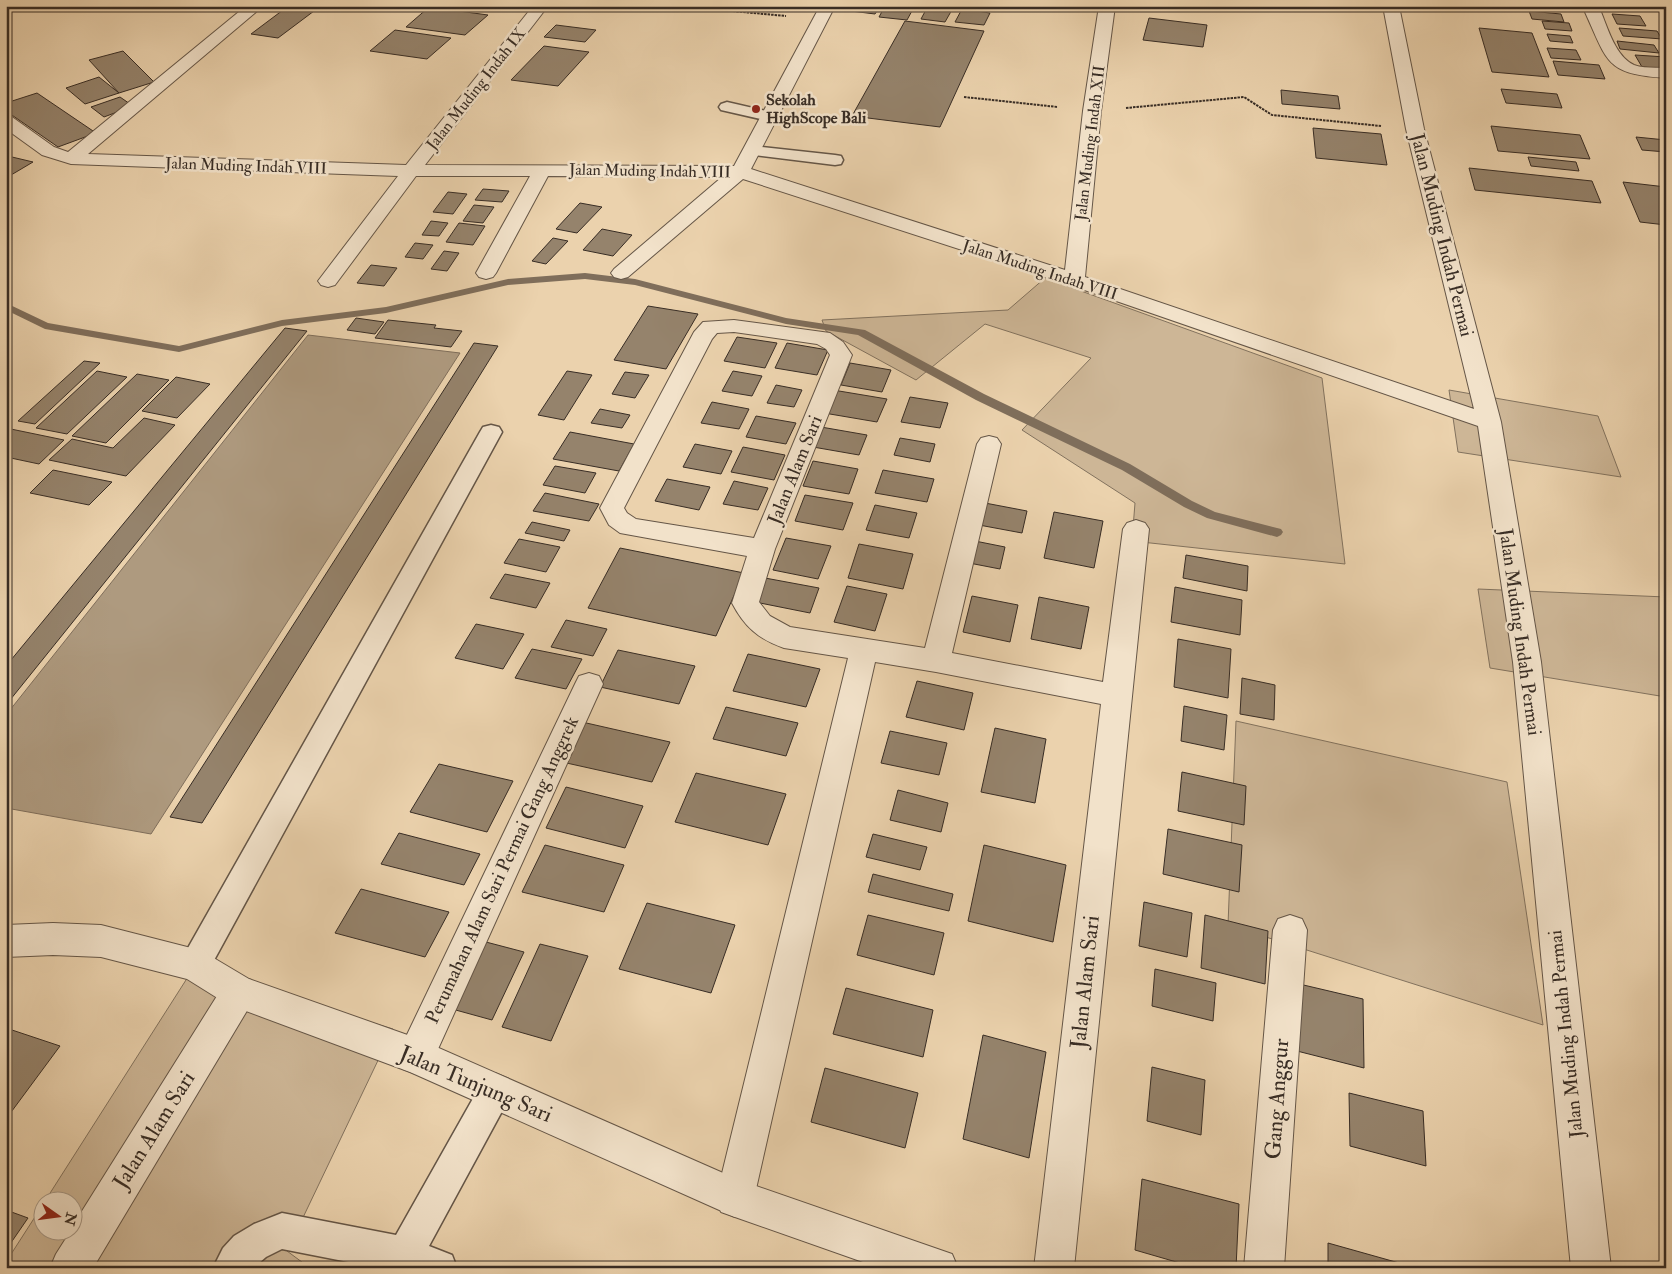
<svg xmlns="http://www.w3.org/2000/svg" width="1672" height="1274" font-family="'IM FELL Double Pica',serif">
  <rect width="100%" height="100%" fill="#ebd2ad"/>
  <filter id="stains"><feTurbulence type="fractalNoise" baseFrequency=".004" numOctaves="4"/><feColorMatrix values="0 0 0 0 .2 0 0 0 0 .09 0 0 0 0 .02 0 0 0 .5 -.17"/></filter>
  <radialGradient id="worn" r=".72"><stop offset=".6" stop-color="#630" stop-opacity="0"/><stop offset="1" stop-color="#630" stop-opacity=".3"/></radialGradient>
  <!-- green -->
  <path fill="#cdb696" stroke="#82725e" d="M1045,278L1322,378L1345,564L1132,541L1135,503L1022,430L1091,358L985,324L916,380L826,331L822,320L1008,310Z
    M1449,390L1598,416L1621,477L1458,452Z
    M1478,589L1666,597V697L1490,668Z
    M1236,721L1507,782L1543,1025L1228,925Z
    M193,969L393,1029L287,1251L310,1268H6V1262L42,1206V1232H72V1202L45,1201Z"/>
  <!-- water -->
  <path fill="#ae9a7f" stroke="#7f6e5b" d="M308,335L460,353L151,834L6,808V715Z"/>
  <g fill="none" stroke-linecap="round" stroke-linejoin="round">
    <!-- stream -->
    <path fill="#7f6e5b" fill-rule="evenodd" d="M585,273L635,279L786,318L865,330L984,394L1130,464L1192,501L1215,512L1281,529L1283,532L1281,535L1277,537L1207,518L1184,507L1122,470L976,400L858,335L786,324L635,285L585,279L508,285L386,313L282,326L179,352L45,329L6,310V303L48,323L179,346L282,320L386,307L508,279Z"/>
  </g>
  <!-- building -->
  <path fill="#95836c" stroke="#382d25" d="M854,6H880L875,14L851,11Z
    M885,6H892L913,9L907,20L879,17Z
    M928,6H941L953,8L945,22L921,19Z
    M1036,6H1072L1071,10Z
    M1191,6H1224L1223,11Z
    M287,7L314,11L278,38L251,34Z
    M429,7L488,15L465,35L406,27Z
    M962,9L990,13L984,25L955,22Z
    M1529,11L1561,14L1564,22L1532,19Z
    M1612,14L1640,16L1646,26L1617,24Z
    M1149,18L1207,25L1203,47L1143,40Z
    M905,21L984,31L940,127L852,116Z
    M1542,21L1569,23L1572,31L1545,29Z
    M556,25L596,30L585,42L544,37Z
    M1479,28L1532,33L1549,77L1492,72Z
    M1619,28L1657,31L1662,39L1623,36Z
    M395,30L451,38L427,59L370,51Z
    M1547,34L1570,36L1573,43L1550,41Z
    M1617,41L1654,45L1659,53L1620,49Z
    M544,46L589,52L558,86L511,80Z
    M1547,48L1576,50L1581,60L1551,58Z
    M123,51L154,82L119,93L89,60Z
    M1635,55L1666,57V69L1642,67Z
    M1553,61L1599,65L1605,79L1558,75Z
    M99,77L119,93L85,104L66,88Z
    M1501,89L1557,94L1562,108L1506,103Z
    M1281,90L1338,96L1340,109L1282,104Z
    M37,93L96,133L58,147L6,111V103Z
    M120,97L133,106L104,117L91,107Z
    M1491,126L1580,135L1590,159L1498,151Z
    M1313,128L1381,134L1387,165L1316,158Z
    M1636,137L1666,140V152L1642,150Z
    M12,157L33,162L6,178V160Z
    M1528,157L1576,162L1579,171L1531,166Z
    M1469,168L1592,181L1601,203L1475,190Z
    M1623,182L1666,187V225L1640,222Z
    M483,189L509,191L502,202L475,200Z
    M448,192L467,194L453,214L433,212Z
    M580,203L602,207L577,233L556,229Z
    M474,205L494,207L483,223L463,221Z
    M431,221L448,223L439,236L422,235Z
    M459,223L485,226L473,245L446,242Z
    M602,229L632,235L613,256L583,250Z
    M553,238L568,241L546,264L532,261Z
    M415,243L433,245L423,259L405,257Z
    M444,251L459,253L447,271L431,269Z
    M371,265L397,268L384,286L357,283Z
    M648,306L698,314L666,369L614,360Z
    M356,318L384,322L375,334L347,330Z
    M388,320L436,325L434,328L462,331L451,347L375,338Z
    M285,328L307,331L6,705V666Z
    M737,337L777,343L765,368L724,361Z
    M474,343L498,346L202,823L170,817Z
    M787,343L828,350L817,375L775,368Z
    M84,361L100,363L35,424L18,421Z
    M850,363L891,370L882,392L841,385Z
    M97,371L127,377L67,434L36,428Z
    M567,371L592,375L564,420L538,415Z
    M733,371L762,376L752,396L722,391Z
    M625,372L649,375L635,398L612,394Z
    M137,374L169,380L106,443L72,436Z
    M176,377L210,384L177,418L142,411Z
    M776,385L802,390L794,407L767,403Z
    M833,390L887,399L877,422L824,413Z
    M910,397L948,403L940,428L901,422Z
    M712,402L749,409L739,429L701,423Z
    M600,409L630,415L622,428L591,423Z
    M756,416L796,423L786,444L746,437Z
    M144,418L175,425L126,476L49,460L72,439L113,448Z
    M821,427L867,435L859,455L813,447Z
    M6,428L64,440L39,464L6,457Z
    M570,432L634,444L619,471L553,459Z
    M900,438L935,444L930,462L894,455Z
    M695,444L732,451L721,474L683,467Z
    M743,447L785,455L774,480L731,472Z
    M813,461L858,469L849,494L803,486Z
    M555,466L596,473L585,493L543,485Z
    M53,470L112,482L89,505L30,493Z
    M883,470L934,479L927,502L875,493Z
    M667,479L710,487L699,510L655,501Z
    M734,481L768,488L758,510L723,504Z
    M545,493L599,504L589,521L533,511Z
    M805,495L853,503L843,530L795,521Z
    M985,503L1027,511L1022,533L979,525Z
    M875,505L917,513L909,538L866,530Z
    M1054,512L1103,521L1094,568L1044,558Z
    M532,522L570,530L564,541L525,533Z
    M786,538L831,546L818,579L773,570Z
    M519,539L560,547L546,572L504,563Z
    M970,540L1005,547L1000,569L964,562Z
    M859,544L913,554L903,589L848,578Z
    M620,548L744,573L716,636L588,608Z
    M1186,555L1248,566L1247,591L1183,578Z
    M505,574L550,583L536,608L490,598Z
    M765,578L819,588L810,613L755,602Z
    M847,586L887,594L875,631L834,622Z
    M1175,587L1242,600L1240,635L1171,622Z
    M972,596L1018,605L1010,642L963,632Z
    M1039,597L1089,607L1081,649L1031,639Z
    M566,620L607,629L593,656L551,647Z
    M476,624L524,634L503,669L455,658Z
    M1178,639L1231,649L1228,698L1174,687Z
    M532,649L582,659L566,689L515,678Z
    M618,650L695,666L679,704L600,687Z
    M748,654L820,669L806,707L733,691Z
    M1242,678L1275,685L1274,720L1240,714Z
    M917,681L973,693L964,730L906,717Z
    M1184,706L1227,715L1224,750L1181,741Z
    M726,707L798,723L786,756L713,739Z
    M582,722L670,742L652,782L562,762Z
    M995,728L1046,739L1035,803L981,792Z
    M890,731L947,743L939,775L881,763Z
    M439,764L513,781L487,832L410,812Z
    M1182,772L1246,786L1244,825L1178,811Z
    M696,773L786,794L768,845L675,822Z
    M566,787L643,806L625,848L546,828Z
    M898,790L948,803L941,832L890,820Z
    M1168,829L1242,845L1239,892L1163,874Z
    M399,833L480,854L464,885L381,864Z
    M873,834L927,847L920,870L866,857Z
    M545,845L624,865L604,912L522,892Z
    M984,845L1066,865L1053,942L968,921Z
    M873,874L953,894L949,911L868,892Z
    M361,889L449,912L425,957L335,933Z
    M1144,902L1192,913L1187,957L1139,946Z
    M647,903L735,925L711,993L619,969Z
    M868,915L944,933L934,975L857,955Z
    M1205,915L1268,931L1265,984L1201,968Z
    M486,942L524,952L492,1020L452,1009Z
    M540,944L588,956L551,1041L502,1027Z
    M1155,969L1216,983L1213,1021L1152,1006Z
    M1295,983L1363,999L1364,1068L1293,1050Z
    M846,988L933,1010L923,1057L833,1034Z
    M6,1028L60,1046L6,1119Z
    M983,1035L1046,1052L1029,1158L963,1139Z
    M1152,1067L1205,1080L1201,1135L1147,1121Z
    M825,1068L918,1093L905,1148L811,1122Z
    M1349,1093L1423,1111L1426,1166L1350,1146Z
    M1142,1179L1239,1204L1236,1268H1197L1135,1250Z
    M6,1210L28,1218L6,1250Z
    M1328,1243L1417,1268H1328Z"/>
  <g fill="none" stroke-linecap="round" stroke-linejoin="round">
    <!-- service casing -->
    <g stroke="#655647" stroke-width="3">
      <path id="service" d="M727,102L775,113L777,116L775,119L769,121L721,110L719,107L721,104Z
        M752,146L835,155L841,156L843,160L841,164L835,165L746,154L744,151L746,148Z
        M491,425L499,427L502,432L206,975L195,980L184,975L180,965L184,955L480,432L483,427Z
        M496,1074L508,1079L513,1091L429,1246L452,1255L457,1268H379L282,1249L266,1257L253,1268H213L223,1248L234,1236L254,1224L282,1213L396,1235L484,1079Z"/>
    </g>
    <!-- minor casing -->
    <g stroke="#655647" stroke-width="2">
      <path id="minor" d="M246,6H263L88,154L406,165L533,6H548L425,165L734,166L820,6H835L751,169L1065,270L1083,111L1099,6H1115L1101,111L1085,277L1474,409L1406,129L1383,6H1399L1424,129L1501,422L1541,662L1611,1268H1571L1513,662L1478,426L1067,284L743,179L628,277L621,279L614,277L611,273L614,269L722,177L548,176L496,273L493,277L486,279L479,277L476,273L530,176H416L335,285L328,287L321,285L318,281L398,176L71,164L42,155L6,129V116L12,117L54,147L68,152Z
        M1593,7L1598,9L1601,12C1608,29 1616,57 1634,65C1644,69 1656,67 1666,68V78C1606,74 1608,63 1585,12L1588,9Z
        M734,320L830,333L843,342L852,355L775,549L759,602L770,616L790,627L925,648L977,444L981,438L989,436L997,438L1001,444L952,653L1103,682L1123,529L1127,523L1136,520L1145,523L1149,529L1074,1268H1034L1101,704L936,672L875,662L754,1198L749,1212L735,1217L721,1212L716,1198L848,658L784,648C758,639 744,626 732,603L747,556L620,533L609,525L600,508L694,332L703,322ZM734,332L817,344L826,349L830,355L754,538L636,519L627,513L624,508L712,339L717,333Z
        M589,673L599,676L603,684L429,1069L416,1074L403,1069L398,1056L403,1043L575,684L579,676Z
        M1290,915L1302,919L1307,930L1284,1268H1244L1273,930L1278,919Z
        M239,976L251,980L256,992L251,1004L93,1268H50L56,1254L70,1232H72V1227L227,980Z"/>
    </g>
    <!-- tertiary casing -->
    <g stroke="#655647" stroke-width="2">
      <path id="tertiary" d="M53,923L101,925L195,949L207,954L249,979L416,1038L739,1180L952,1254L958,1268H880L735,1217L410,1072L227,1004L187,979L101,957L53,955L6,957V925Z"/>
    </g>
    <!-- path -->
    <path stroke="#382d25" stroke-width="2" stroke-dasharray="2.5 1" stroke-linecap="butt" d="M677,6L786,16
      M964,97L1058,107
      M1126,108L1244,97L1272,115L1381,126"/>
    <!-- service -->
    <use href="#service" fill="#f2e2ca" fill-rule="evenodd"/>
    <!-- minor -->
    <use href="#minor" fill="#f2e2ca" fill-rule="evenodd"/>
    <!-- tertiary -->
    <use href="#tertiary" fill="#f2e2ca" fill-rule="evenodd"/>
  </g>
  <!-- markers -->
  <circle fill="#8f2418" stroke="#f2e2ca" stroke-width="2" cx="756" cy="109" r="5"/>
  <g text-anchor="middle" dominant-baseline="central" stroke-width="5" stroke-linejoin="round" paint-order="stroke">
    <!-- far-street labels -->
    <g font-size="16" fill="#382d25" stroke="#f2e2ca">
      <text transform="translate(476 89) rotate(-52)">Jalan Muding Indah IX</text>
      <text transform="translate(1090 143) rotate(-83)">Jalan Muding Indah XII</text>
      <text transform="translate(246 166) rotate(2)">Jalan Muding Indah VIII</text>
      <text transform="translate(650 171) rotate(1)">Jalan Muding Indah VIII</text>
      <text transform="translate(1040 270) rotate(18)">Jalan Muding Indah VIII</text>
    </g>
    <!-- far-poi labels -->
    <g font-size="16" font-weight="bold" fill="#382d25" stroke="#f2e2ca" text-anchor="start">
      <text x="766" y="100">Sekolah<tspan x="766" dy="18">HighScope Bali</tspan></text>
    </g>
    <!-- street labels -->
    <g font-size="19" fill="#382d25" stroke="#f2e2ca">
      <text transform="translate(1442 235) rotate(76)">Jalan Muding Indah Permai</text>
      <text transform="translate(795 470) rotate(-68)">Jalan Alam Sari</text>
      <text transform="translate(1520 632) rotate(82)">Jalan Muding Indah Permai</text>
      <text transform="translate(502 870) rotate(-65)">Perumahan Alam Sari Permai Gang Anggrek</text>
      <text transform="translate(1566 1034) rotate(-96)">Jalan Muding Indah Permai</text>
    </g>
    <!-- near-street labels -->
    <g font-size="22" fill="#382d25" stroke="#f2e2ca">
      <text transform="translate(1085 982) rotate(-84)">Jalan Alam Sari</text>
      <text transform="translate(476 1084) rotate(23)">Jalan Tunjung Sari</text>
      <text transform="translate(1277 1099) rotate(-86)">Gang Anggur</text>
      <text transform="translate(154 1130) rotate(-58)">Jalan Alam Sari</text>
    </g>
  </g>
  <!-- margin -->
  <rect width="1672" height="1274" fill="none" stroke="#ebd2ad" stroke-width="25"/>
  <rect x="8" y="8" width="1657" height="1259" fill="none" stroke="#382d25" stroke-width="2.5"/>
  <rect x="12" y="12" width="1647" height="1249" fill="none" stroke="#382d25"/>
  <!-- north arrow -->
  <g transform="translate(58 1216) rotate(104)"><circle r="24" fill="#f2e2ca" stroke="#a89a88"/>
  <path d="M0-4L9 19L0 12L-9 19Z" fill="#8f2418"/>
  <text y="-8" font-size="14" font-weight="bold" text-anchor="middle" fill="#382d25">N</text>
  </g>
  <rect width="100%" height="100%" filter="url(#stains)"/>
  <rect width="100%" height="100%" fill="url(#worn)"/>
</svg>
